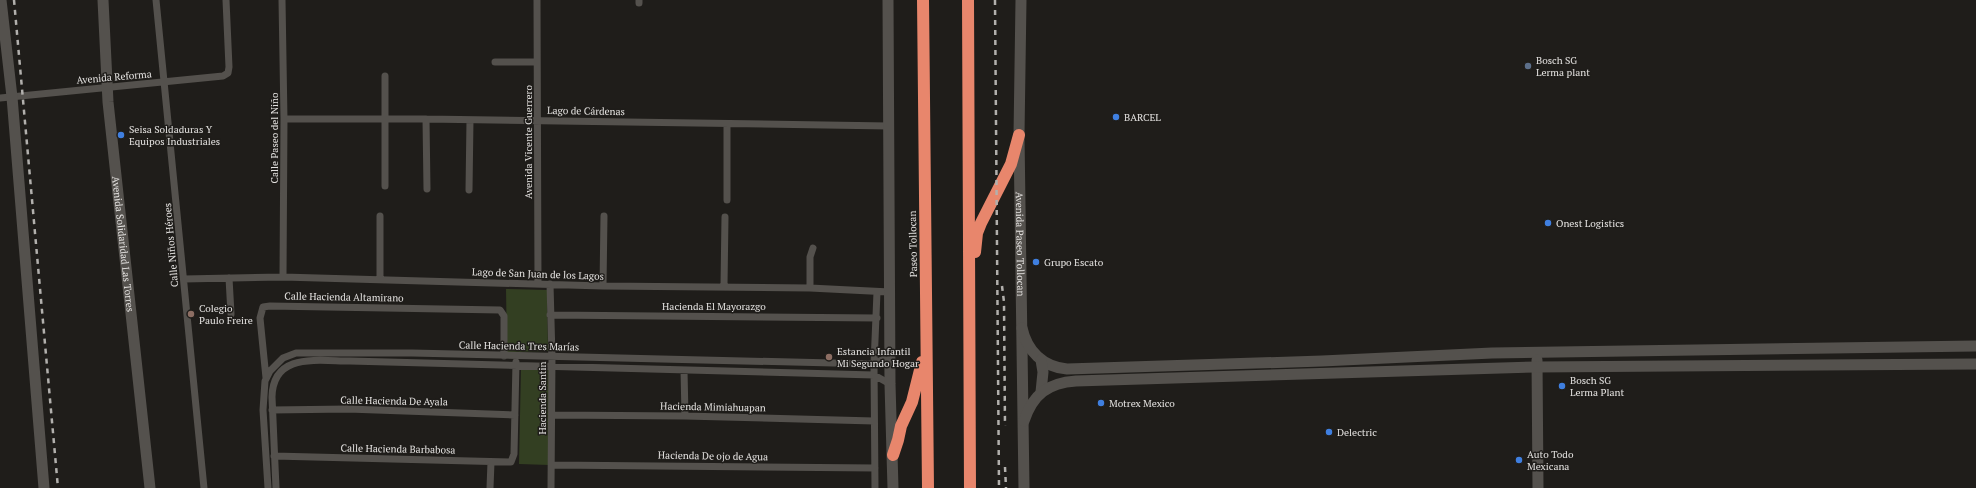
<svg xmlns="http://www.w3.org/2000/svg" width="1976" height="488" font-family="'PT Serif',serif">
  <rect width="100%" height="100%" fill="#1f1d1a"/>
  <!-- green -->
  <path fill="#333f22" d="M506,289L547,290L548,351L507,352Z
    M521,367L550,368L549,465L519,464Z"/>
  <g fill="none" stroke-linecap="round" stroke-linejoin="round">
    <!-- street -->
    <path stroke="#54514d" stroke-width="7" d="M156,0L204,488
      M282,0L284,119L283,277
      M537,0L538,284
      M639,0V3
      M495,62H537
      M385,76V186
      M0,98L223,76L228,73L229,67L226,0
      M284,119H426L889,126
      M426,119L427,189
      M469,190L470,120
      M727,200V124
      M380,216V279
      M229,278L231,314
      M184,279L283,277L603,286L810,288L890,292
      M550,284L552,357L551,488
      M603,286L604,216
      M724,286L725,217
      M810,288V257L813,248
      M550,315L877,318
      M684,370L685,416
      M266,378L260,318L263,307L270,306L500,310L504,316V356
      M272,410L348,409L515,415
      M552,415L685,416L874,421
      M274,456L511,462L514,454L516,362
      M552,465L875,468
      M268,488L263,410L265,381L270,371L283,358L296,353H412L874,364L890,356
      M276,488L272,397C273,352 318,361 350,361L874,375L890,384
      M490,488L491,462
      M875,488L874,364L877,292"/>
    <!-- secondary -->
    <g stroke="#54514d" stroke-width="11">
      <path d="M1,0L12,97L44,488"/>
      <path id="s1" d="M103,0L108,102L150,488"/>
      <path d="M888,0L890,384L893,488"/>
      <path id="s2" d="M1021,0L1019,135L1024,488"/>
      <path d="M1022,328C1027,351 1043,367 1067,369L1322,361L1492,353L1976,346"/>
      <path d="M1537,360L1538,488"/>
      <path d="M1041,392L1043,372L1041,360"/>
      <path d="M1024,421C1033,394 1048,383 1076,381L1536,367L1976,364"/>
    </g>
    <!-- highway -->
    <path stroke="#e8866c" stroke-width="12" d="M923,0L928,488
      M968,0L970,488
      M975,252L977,233L981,223L1011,164L1019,135
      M893,455L898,440L901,426L912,402L922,362"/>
    <!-- rail -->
    <path stroke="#b2b0ad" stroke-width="2.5" stroke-dasharray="5 5" stroke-linecap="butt" d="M14,0L58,488
      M995,0L999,488
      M1002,286L1004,302L1005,426
      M1005,467L1006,488"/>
  </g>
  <!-- markers -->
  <circle fill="#5c6f8a" stroke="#1f1d1a" stroke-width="1.5" cx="1528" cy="66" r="4"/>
  <g fill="#3f7fe0" stroke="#1f1d1a" stroke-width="1.5">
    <circle cx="1116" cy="117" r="4"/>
    <circle cx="121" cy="135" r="4"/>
    <circle cx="1548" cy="223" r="4"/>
    <circle cx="1036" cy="262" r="4"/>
    <circle cx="1562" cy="386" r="4"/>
    <circle cx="1101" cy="403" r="4"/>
    <circle cx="1329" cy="432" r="4"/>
    <circle cx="1519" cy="460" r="4"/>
  </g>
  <g fill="#8d6e63" stroke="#1f1d1a" stroke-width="1.5">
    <circle cx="191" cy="314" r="4"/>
    <circle cx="829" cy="357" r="4"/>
  </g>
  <g text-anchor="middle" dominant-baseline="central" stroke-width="3" stroke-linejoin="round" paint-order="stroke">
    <!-- poi labels -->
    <g font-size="10" fill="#e4e2e0" stroke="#1f1d1a" text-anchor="start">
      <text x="1536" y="60">Bosch SG<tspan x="1536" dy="12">Lerma plant</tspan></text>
      <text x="1124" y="117">BARCEL</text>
      <text x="129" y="129">Seisa Soldaduras Y<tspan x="129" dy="12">Equipos Industriales</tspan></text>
      <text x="1556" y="223">Onest Logistics</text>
      <text x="1044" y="262">Grupo Escato</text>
      <text x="199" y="308">Colegio<tspan x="199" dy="12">Paulo Freire</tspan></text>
      <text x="837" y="351">Estancia Infantil<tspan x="837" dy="12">Mi Segundo Hogar</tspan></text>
      <text x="1570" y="380">Bosch SG<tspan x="1570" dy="12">Lerma Plant</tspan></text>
      <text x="1109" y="403">Motrex Mexico</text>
      <text x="1337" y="432">Delectric</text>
      <text x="1527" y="454">Auto Todo<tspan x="1527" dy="12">Mexicana</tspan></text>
    </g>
    <!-- street labels -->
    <g font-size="10" fill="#e4e2e0" stroke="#1f1d1a">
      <text transform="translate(114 77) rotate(-5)">Avenida Reforma</text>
      <text transform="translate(586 111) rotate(1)">Lago de Cárdenas</text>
      <text transform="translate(274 138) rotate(-90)">Calle Paseo del Niño</text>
      <text transform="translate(528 142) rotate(-90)">Avenida Vicente Guerrero</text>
      <text stroke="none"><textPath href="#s1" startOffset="245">Avenida Solidaridad Las Torres</textPath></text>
      <text transform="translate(913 244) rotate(-91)">Paseo Tollocan</text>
      <text stroke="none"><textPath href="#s2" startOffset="244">Avenida Paseo Tollocan</textPath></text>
      <text transform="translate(171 245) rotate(-95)">Calle Niños Héroes</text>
      <text transform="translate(538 274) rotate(2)">Lago de San Juan de los Lagos</text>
      <text transform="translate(344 297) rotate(1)">Calle Hacienda Altamirano</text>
      <text x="714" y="306">Hacienda El Mayorazgo</text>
      <text transform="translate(519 346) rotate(1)">Calle Hacienda Tres Marías</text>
      <text transform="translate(542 398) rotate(-90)">Hacienda Santin</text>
      <text transform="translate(394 401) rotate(1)">Calle Hacienda De Ayala</text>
      <text transform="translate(713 407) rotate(1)">Hacienda Mimiahuapan</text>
      <text transform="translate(398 449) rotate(1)">Calle Hacienda Barbabosa</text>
      <text transform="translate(713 456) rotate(1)">Hacienda De ojo de Agua</text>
    </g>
  </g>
</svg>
